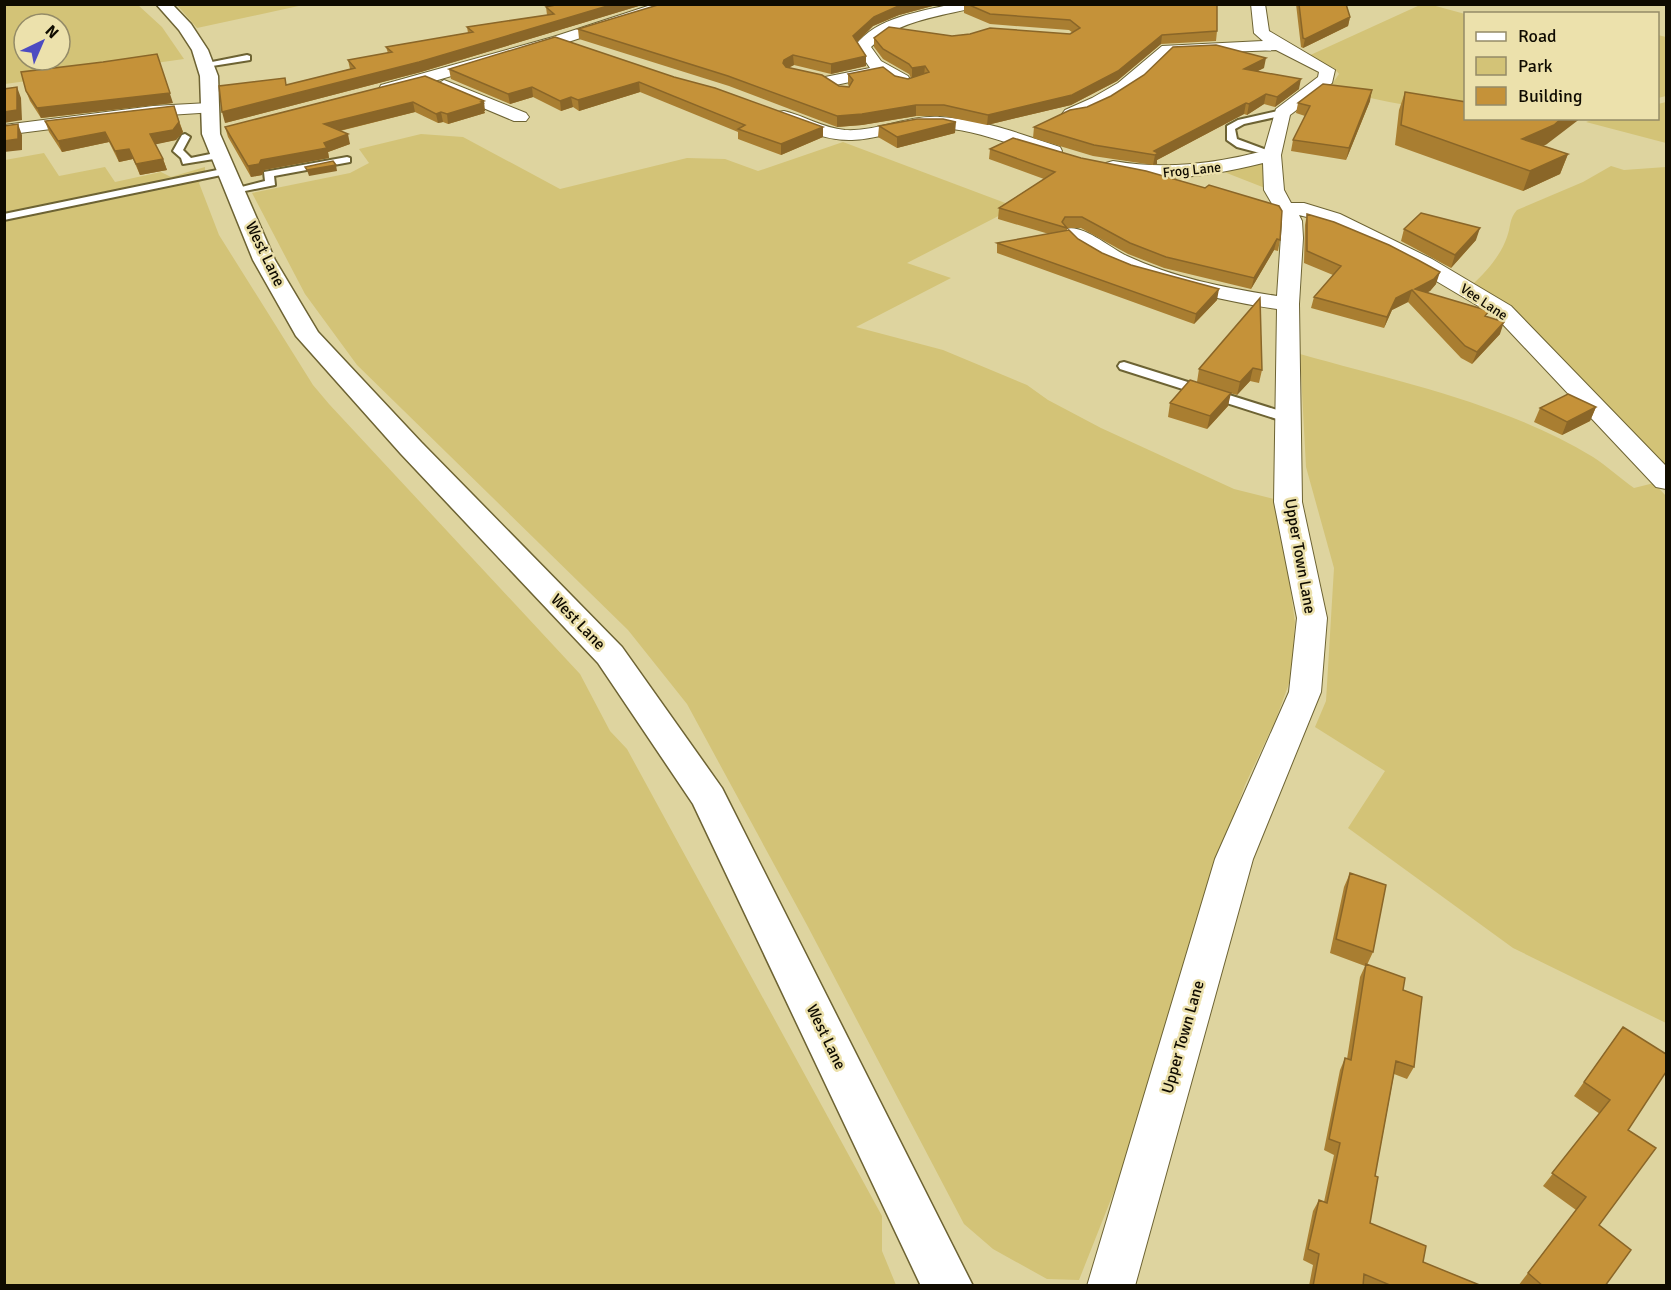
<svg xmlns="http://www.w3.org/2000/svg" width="1671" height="1290" font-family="Signika,sans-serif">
  <rect width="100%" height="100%" fill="#ded49f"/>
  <!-- green -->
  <path fill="#d3c377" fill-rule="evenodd" d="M4,5H138L162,27L184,59L5,84ZM24,24H60V60H24Z
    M177,5H303L197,28Z
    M1420,5H1432L1465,14V109C1432,113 1364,98 1330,87L1339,74L1334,68L1306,57Z
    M1658,35L1666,37V96L1658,98Z
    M1666,102V143L1586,122L1594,119L1658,118V104Z
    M421,134L463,137L560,189L687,158L725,159L758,171L843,142L1016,207L907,263L951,278L856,327L943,350L1027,385L1048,400L1101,428L1234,489L1278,500L1295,622L1291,678L1276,719L1245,785L1217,863L1136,1136L1079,1280L1047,1279L993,1249L964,1224L807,925L687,704L628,630L357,365L305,294L252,193L350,173L369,163L359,149Z
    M44,153L59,176L105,167L115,182L161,172L171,177L205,167V175L199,183L219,235L313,385L329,404L580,674L610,731L627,749L882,1216V1251L896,1285L5,1286V160Z
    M1267,161L1265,188L1219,170Z
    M1611,166L1624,170L1666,167V471L1572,373L1473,284C1486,272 1501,255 1507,237C1511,226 1509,219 1517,210L1583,182Z
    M1300,354C1399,382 1504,403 1593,457C1607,466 1620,478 1634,488L1654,483L1666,496V1023L1513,948L1348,828L1385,771L1315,727L1326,701L1334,568L1306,467Z"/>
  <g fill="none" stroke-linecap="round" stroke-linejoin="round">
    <!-- service casing -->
    <g stroke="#6d6333" stroke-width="4">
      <path id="service" d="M247,55L250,56V60L206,67L202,64Z
        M1282,110L1287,113L1285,115L1244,124L1235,129L1237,139L1275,153V157L1237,147L1227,140V126L1238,120Z
        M185,134L190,137L183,150L191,158L220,152L225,155L220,158L183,164L181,158L173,151L182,135Z
        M347,157L350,158V162L274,176L275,185L235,193L230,190L265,181L264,172Z
        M227,168L231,169V173L4,220V214Z
        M1124,362L1293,415L1295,418L1293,421H1283L1120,369L1118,366L1120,363Z"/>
    </g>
    <!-- minor casing -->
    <g stroke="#6d6333" stroke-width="2">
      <path id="minor" d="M654,4H678L676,7L565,43L393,93H381L379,89L381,85L553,37Z
        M952,4H979L977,7C942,16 898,20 871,47L881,61L908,76L910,80L908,84H896L883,75L831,86L823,81L825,77L870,68L855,46C876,17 920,12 952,4Z
        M1251,4H1265L1269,31L1335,70L1332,83L1290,115L1281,155L1284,190L1291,203H1304L1340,214L1432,259L1511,306L1666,466V489L1656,487L1495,316L1416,269L1326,222L1299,215L1302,221L1303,238L1299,304L1302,502L1327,618L1321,692L1253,859L1135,1286H1087L1215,859L1289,692L1297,618L1274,502L1277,309C1228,302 1091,274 1063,233L1066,229C1083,224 1110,248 1127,256C1174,278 1226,288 1277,296L1282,221L1264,190L1263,163C1211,176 1159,184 1106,171L1104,167L1106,163L1113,161C1166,170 1212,164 1264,151L1276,109L1318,77L1319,72L1276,50L1171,54C1162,60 1156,69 1148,77C1132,91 1086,123 1065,118L1062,114L1065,110L1092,98L1118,83L1162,46L1263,41L1254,33Z
        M444,80L526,113L529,117L526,121H514L438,89L436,85Z
        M209,103L215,104L218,108L215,112L153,116L4,135V125L153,106Z
        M784,111C805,116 823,128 845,130C877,132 908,115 940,117C981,119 1021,134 1060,147L1062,151L1060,155L1053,157C1016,147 981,131 943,128C911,125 883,139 852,140C826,141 801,129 778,120L775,116L778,112Z"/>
    </g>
    <!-- tertiary casing -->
    <g stroke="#6d6333" stroke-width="3">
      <path id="tertiary" d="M156,4H172L191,24L208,50L218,76L220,134L275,260L318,332L421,442L622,647L722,788L973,1286H921L693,804L598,663L401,454L296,336L253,260L202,134L200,76L192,50L179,30Z"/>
    </g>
    <!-- service -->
    <use href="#service" fill="#fff" fill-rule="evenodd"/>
    <!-- minor -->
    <use href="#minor" fill="#fff" fill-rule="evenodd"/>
    <!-- tertiary -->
    <use href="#tertiary" fill="#fff" fill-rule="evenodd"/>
  </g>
  <!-- wall -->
  <path fill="#a97e31" d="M661,4H940L899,15L873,26L857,42L866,56V66L831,74L794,65L788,68L839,86L849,87L848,84V74L895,76L908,79L911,78L909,74L883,59L874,47V38L1070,34L1073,33L1069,30L990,24L964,13V4H1217V31L1216,41L1161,44L1117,81L1071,105L987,125L943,116H916L862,125L837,127L729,86L579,39L578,29Z
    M1296,4H1346L1350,17L1348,26L1303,48L1301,47Z
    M642,5L421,72L225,123L287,85L350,69L348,60L388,53L386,47L468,33L467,27L547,15L546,7Z
    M555,37L823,137L781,155L738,139V132L640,92L579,111L573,107L561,111L533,97L510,104L451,79L449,69Z
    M1264,68L1257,71L1299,89L1275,107L1264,104L1247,115L1244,114L1157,160V164L1153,165L1093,156L1033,138L1034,127L1087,107Z
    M425,76L485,111H484L485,113L448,124L443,122L438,123L415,112L340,131L350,144L328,152L329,158L264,170L262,175L251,177L228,137L225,127Z
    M26,91L173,103L41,118L30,101Z
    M1405,92L1547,144L1543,146L1568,154L1560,174L1523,191L1395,145L1399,110Z
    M1370,101L1346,160L1291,151L1293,140L1305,116L1296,113L1298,103Z
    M174,106L183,132L176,140L155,144L163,159L167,170L140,175L133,159L119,162L109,142L62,152L49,132L45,121Z
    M879,126L955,133L897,148L878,137Z
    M990,149L1280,240L1278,251L1274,250L1251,289L1164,268L1128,254L1081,228H1067V231L1078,239L1102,253L1217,300L1194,324L997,253V243L1049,234L998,219L999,208L1044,179L989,159Z
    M1307,214L1436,284L1430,291L1427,292L1487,317L1500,334L1472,364L1461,358L1408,302L1392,310L1384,328L1311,308L1314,297L1333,275L1304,263L1305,225Z
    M1404,229L1476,240L1451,268L1401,241Z
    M1260,298L1262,370L1259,383L1250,381L1237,395L1230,393L1228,406L1207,429L1168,417L1170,403L1197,382L1199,369Z
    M1596,407L1590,421L1562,435L1534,422L1540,408Z
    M1350,873L1373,952L1367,965L1403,990L1414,1067L1407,1079L1394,1074L1375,1176L1370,1223L1423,1262L1482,1286H1309L1313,1265L1303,1260L1313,1211L1319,1200L1324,1202L1334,1155L1324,1150L1340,1070L1345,1058L1347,1059L1360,977L1365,966L1330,953L1344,887Z
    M1623,1027L1628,1130L1599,1225L1605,1286H1518L1576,1210L1543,1186L1600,1114L1574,1096Z"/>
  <!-- shaded-wall -->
  <path fill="#8a6628" d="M614,4L642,5L421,72L225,123L222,112Z
    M903,4H940L899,15L873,26L853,46V36L874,17Z
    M1350,17L1348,26L1303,48L1305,39Z
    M1162,35L1161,44L1117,81L1071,105L987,125L988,115Z
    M157,54L173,103L41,118L37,108Z
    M793,55L794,65L784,70L783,63L784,60Z
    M866,56V66L831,74V64Z
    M1266,58L1264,68L1242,79L1244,69Z
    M925,66L924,76L912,78V68Z
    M1301,79L1299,89L1275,107L1277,97Z
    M639,82L640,92L579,111L578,100Z
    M17,87L21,98L22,120L4,123V112Z
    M532,87L533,97L510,104L508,94Z
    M1372,90L1370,101L1346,160L1349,148Z
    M1266,94L1264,104L1247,115L1249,104Z
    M571,97L573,107L561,111L560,101Z
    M484,101L485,111H484L485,113L448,124L447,114Z
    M413,102L415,112L326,134L324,124Z
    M1246,103L1244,114L1157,160V164L1153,165L1155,155L1154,151Z
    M916,105V116L862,125L837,127V116Z
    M441,112L443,122L438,123L436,114Z
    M1562,118H1581L1547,144L1515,158L1522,139Z
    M179,122L183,132L176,140L153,145L150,134Z
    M956,122L955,133L897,148V137Z
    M18,124L22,135V150L4,152V141Z
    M823,127V137L781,155V144Z
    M105,132L109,142L62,152L58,141Z
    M348,134L350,144L328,152L329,158L264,170L262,175L251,177L248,166L261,160L324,143Z
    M129,149L133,159L119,162L115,151Z
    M1568,154L1560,174L1523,191L1530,171Z
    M163,159L167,170L140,175L136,164Z
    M336,165L337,171L309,176L307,170Z
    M1480,228L1476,240L1451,268L1455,255Z
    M1277,239L1274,250L1251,289L1254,278Z
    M1440,272L1436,284L1430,291L1418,297L1415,289Z
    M1219,289L1217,300L1194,324L1196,314Z
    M1412,290L1408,302L1392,310L1384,328L1387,317L1396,298Z
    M1504,322L1500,334L1472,364L1477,352Z
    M1253,368L1250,381L1237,395L1240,382Z
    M1231,393L1228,406L1207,429L1210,416Z
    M1596,407L1590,421L1562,435L1567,422Z"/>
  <!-- building -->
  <path fill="#c59239" stroke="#8a6628" stroke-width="1.5" d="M560,4H614L419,62L222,112L219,86L285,78L286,85L355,68L348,60L392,52L386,47L473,32L467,27L554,14L546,7Z
    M661,4H903L874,17L853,36L866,56L831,64L793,55L784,60L783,63L786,67L822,75L839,86L849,87L853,80L848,74L883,67L895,76L908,79L929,72L925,66L912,68L909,64L883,49L874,38L889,27L952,36L970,34L990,28L1070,34L1080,28L1070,20L990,14L967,4H1217V31L1162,35L1118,71L1072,95L988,115L944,105H916L862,114L837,116L728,76L578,29Z
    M1299,4H1346L1350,17L1305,39L1303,38Z
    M555,37L674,77L715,88L823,127L781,144L738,129L745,125L639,82L578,100L571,97L560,101L532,87L508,94L449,69Z
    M1216,45L1266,58L1244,69L1301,79L1277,97L1266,94L1249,104L1246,103L1154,151L1158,153L1155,155L1094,145L1034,127L1070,110L1087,107L1111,96L1144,75L1173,47Z
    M157,54L170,93L37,108L26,91L21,72L103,62Z
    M425,76L484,101L481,102L483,103L447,114L441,112L436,114L413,102L324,124L348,134L324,143L327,148L261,160L259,164L248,166L225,127Z
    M1323,84L1372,90L1349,148L1293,140L1310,106L1298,103Z
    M17,87V110L4,112V89Z
    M1405,92L1466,102V118H1562L1554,125L1522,139L1568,154L1530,171L1401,125Z
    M174,106L179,122L173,130L150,134L163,159L136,164L129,149L115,151L105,132L58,141L45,121Z
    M917,119H943L956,122L897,137L879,126Z
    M18,124V139L4,141V126Z
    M1013,138L1081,158L1146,171L1205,188L1209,185L1279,206L1282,211L1280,240L1277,239L1254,278L1166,257L1130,243L1082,217H1065L1062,222L1067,228L999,208L1055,172L990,149Z
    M333,161L336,165L307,170L305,167Z
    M1421,213L1480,228L1455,255L1404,229Z
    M1307,214L1334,222L1389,245L1418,260L1440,272L1434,279L1415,289L1489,311L1485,316L1504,322L1477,352L1465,346L1412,290L1396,298L1387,317L1314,297L1341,266L1307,251Z
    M1069,230L1078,239L1102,253L1131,265L1219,289L1196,314L997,243Z
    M1260,298L1262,370L1253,368L1240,382L1199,369Z
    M1190,380L1231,393L1210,416L1170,403Z
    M1568,394L1596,407L1567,422L1540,408Z
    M1350,873L1386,885L1373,952L1336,939Z
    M1366,964L1405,978L1403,990L1422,997L1414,1067L1396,1061L1375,1176L1378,1177L1370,1223L1426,1246L1423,1262L1482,1286H1392L1364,1274L1363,1286H1313L1319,1254L1308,1249L1319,1200L1327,1203L1340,1143L1329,1139L1345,1058L1351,1060Z
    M1623,1027L1666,1054V1072L1628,1130L1656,1148L1599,1225L1631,1250L1605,1286H1543L1528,1273L1586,1197L1552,1173L1610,1100L1584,1082Z"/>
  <g text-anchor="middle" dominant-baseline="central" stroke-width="5" stroke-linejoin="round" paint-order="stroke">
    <!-- far-street labels -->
    <g font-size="14" fill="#0f0b00" stroke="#ece1ac">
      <text transform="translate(1192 170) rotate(-6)">Frog Lane</text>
      <text transform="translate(1484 302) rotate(34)">Vee Lane</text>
    </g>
    <!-- street labels -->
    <g font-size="16" fill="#0f0b00" stroke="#ece1ac">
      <text transform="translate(265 254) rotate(64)">West Lane</text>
      <text transform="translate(1300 556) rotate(80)">Upper Town Lane</text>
      <text transform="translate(578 622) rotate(46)">West Lane</text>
      <text transform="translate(826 1037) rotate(64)">West Lane</text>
      <text transform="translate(1183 1037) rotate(-74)">Upper Town Lane</text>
    </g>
  </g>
  <!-- border -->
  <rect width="1671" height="1290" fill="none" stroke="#0f0b00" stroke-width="12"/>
  <!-- legend -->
  <rect x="1464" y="12" width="195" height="108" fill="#ece1ac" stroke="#948b67" stroke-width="1.5"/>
  <rect x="1476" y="32" width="30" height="9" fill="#ffffff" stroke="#948b67" stroke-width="1.5"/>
  <text x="1518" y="42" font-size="18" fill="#0f0b00">Road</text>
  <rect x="1476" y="57" width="30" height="18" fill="#d3c377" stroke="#948b67" stroke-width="1.5"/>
  <text x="1518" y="72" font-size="18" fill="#0f0b00">Park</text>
  <rect x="1476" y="87" width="30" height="18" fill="#c59239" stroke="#948b67" stroke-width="1.5"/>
  <text x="1518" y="102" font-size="18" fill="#0f0b00">Building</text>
  <!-- north arrow -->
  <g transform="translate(42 42) rotate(44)"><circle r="28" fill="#ece1ac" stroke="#948b67" stroke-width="1.5"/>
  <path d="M0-4.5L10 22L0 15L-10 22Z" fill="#4c4bc1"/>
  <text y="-9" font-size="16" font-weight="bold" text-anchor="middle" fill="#0f0b00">N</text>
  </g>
</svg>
